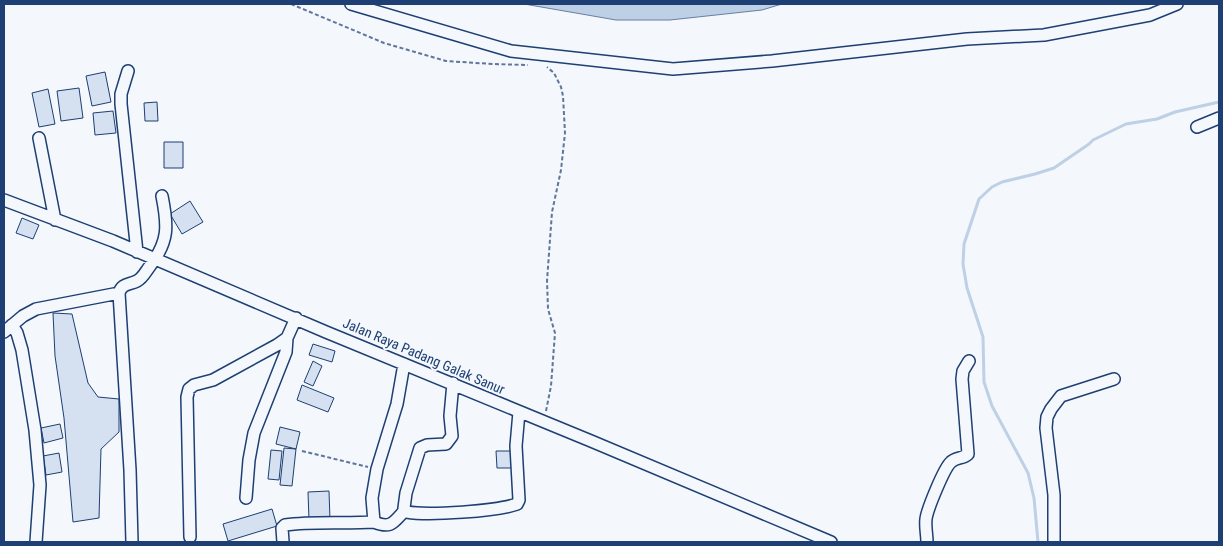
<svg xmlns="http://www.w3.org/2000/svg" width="1223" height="546" font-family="'Roboto Condensed',sans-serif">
  <rect width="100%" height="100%" fill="#f4f7fb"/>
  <!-- water -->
  <path fill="#bed0e5" stroke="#687fa3" d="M524,4H782L762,10L670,20H616Z"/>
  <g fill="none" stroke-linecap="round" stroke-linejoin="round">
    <!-- stream -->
    <path stroke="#bed0e5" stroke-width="3" d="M1038,542L1034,498L1028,473L992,406L984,382L983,337L967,288L963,264L964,244L979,199L992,187L1002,182L1035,174L1054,168L1089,144L1093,140L1126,124L1157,119L1175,112L1219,102"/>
  </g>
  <!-- building -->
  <path fill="#d5e0f0" stroke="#1d3f73" d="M105,72L111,102L92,106L86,76Z
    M79,88L83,118L61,121L57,91Z
    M48,89L55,124L39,127L32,93Z
    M157,102L158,121H145L144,103Z
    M113,111L116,133L95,135L93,113Z
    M164,142H183V168H164Z
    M190,201L203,222L182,234L170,214Z
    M22,218L39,225L33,239L16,233Z
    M53,313L72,314L88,383L98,397L119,399V432L101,449L99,518L73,522L64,418L55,356Z
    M313,344L335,351L332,362L309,355Z
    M313,361L322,366L313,386L304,382Z
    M302,385L334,398L328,412L297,400Z
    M60,424L63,438L44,443L41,428Z
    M280,427L300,432L296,449L276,444Z
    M284,448L296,449L292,486L280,485Z
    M271,450L282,451L279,480L268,479Z
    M496,451H511L512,468H497Z
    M59,453L62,472L46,475L43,456Z
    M329,491L330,520H309L308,492Z
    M272,509L277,526L228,541L223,524Z"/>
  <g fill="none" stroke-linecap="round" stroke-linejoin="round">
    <!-- minor casing -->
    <g stroke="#1d3f73" stroke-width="14">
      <path id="minor" d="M351,4L511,51L673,69L772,61L967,39L1044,35L1150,15L1177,4
        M128,71L121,94V104L137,252
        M1197,127L1219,118
        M39,138L55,220
        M4,200L113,241L326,332L591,441L831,542
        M12,325L17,333L22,350L35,430L40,485L36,542
        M4,332L23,316L36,309L119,293
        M404,364L397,404L377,469L372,498L374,522C391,529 393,523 405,510
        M453,383L450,416L452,436L446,444L427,445L420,448L406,493L404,508L407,512C428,516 498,511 517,504L519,500L516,446L519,412
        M246,498L249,460L254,433L286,352L287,338
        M190,537L187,397L189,389L194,385L213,380L277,345L287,338L296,318
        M132,542L130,470L119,293C122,283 129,285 137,281C143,278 146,271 150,266C169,241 168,226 162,196
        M283,542L282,528L285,525C314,521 344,524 374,522
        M927,542C927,534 925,527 926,519C927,510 944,468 951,462C956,457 963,459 968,454L962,379L963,371L969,361
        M1054,542V495L1046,428L1047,417L1051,409L1061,396L1114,379"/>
    </g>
    <!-- path -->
    <path stroke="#5e769c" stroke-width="2" stroke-dasharray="4 2.5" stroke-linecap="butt" d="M291,4L384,43L446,61L492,64L528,65
      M546,411L551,386L555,333L548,309L547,281L552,212L561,170L565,133L563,96L561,87L554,73L547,67
      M302,451L368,467"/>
    <!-- minor -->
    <use href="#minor" stroke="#f4f7fb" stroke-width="11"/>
  </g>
  <g text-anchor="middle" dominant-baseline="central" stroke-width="4" stroke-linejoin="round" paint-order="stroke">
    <!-- street labels -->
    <g font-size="14" fill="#1d3f73" stroke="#f4f7fb">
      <text transform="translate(424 356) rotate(23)">Jalan Raya Padang Galak Sanur</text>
    </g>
  </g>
  <!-- border -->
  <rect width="1223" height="546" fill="none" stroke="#1d3f73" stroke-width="10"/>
</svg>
